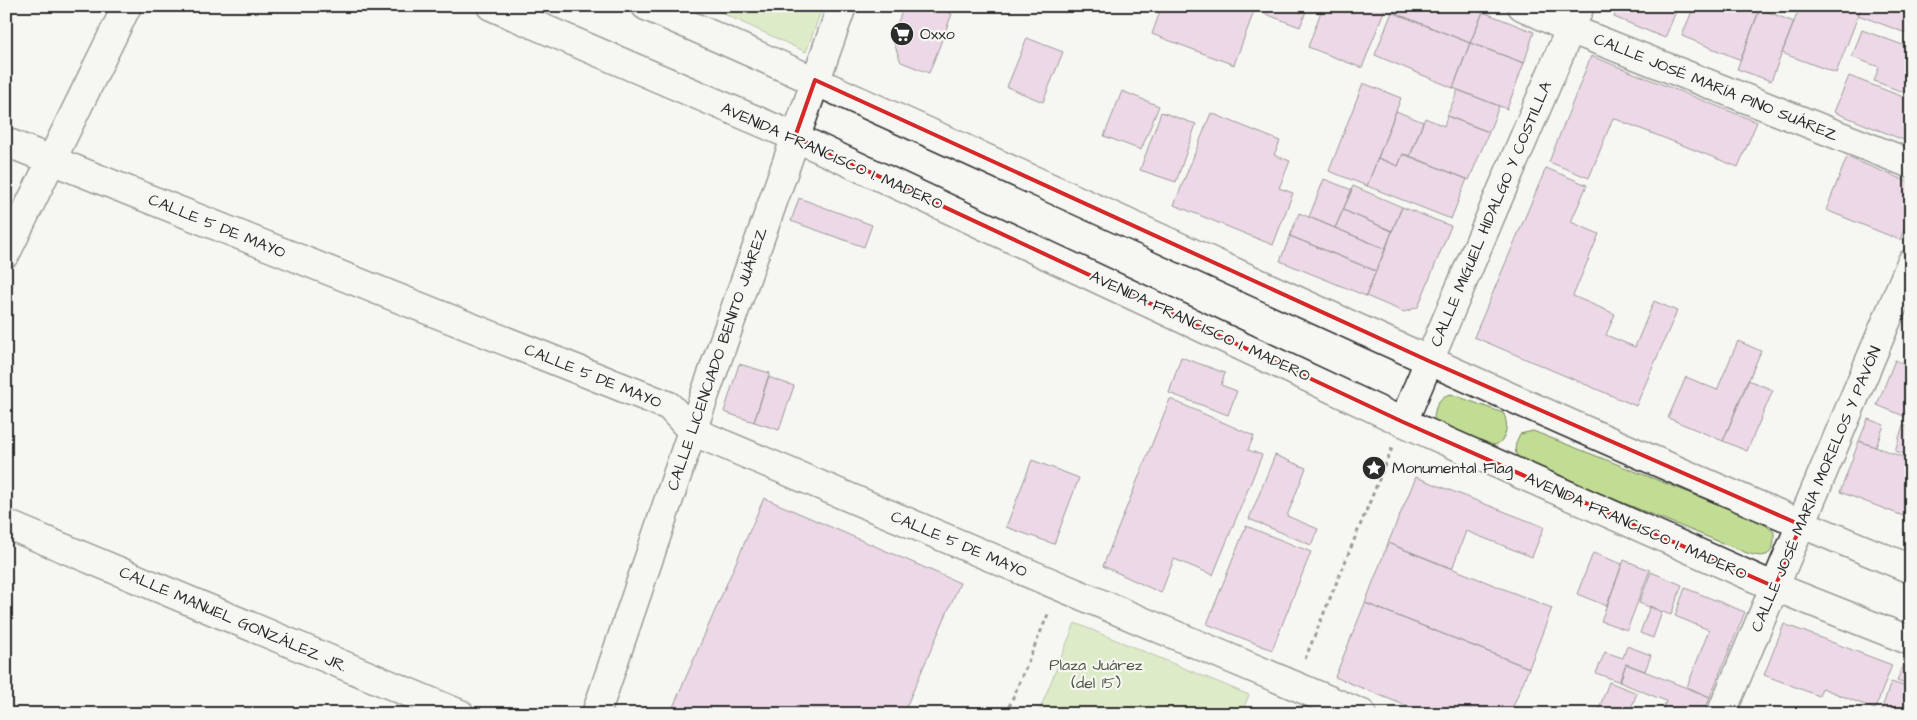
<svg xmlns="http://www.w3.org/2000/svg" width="1917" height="720" font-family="'Architects Daughter',sans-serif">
  <rect width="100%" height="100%" fill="#f6f6f2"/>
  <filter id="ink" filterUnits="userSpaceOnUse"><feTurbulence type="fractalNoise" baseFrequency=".02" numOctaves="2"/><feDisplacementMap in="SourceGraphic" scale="10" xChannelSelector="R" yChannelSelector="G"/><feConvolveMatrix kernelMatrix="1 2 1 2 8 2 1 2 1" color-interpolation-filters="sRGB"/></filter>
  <g filter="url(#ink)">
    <!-- green -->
    <path fill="#c1dd94" stroke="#768460" d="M707,6H823L806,52Z
      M1451,394L1503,413C1510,423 1506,446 1491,445L1441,427L1434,421C1434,409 1438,396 1451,394Z
      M1533,431L1761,521L1774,532C1775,554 1768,560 1747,553L1525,463C1512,456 1514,445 1520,434Z
      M1075,623L1249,695L1241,714H1038Z"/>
    <!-- building -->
    <path fill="#e1b4d8" stroke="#2b2b2b" d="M904,6H932L952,14L929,73L901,62L892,38Z
      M1162,6H1256L1234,65L1152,34Z
      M1256,6H1308L1300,27L1255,10Z
      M1323,6H1386L1362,68L1308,47Z
      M1394,6H1469L1483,12L1470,43L1392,12Z
      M1618,6H1670L1677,9L1665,38L1614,17Z
      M1694,6H1740L1758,13L1741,60L1682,36Z
      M1800,6H1862L1836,73L1782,53Z
      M1862,6H1911V35L1858,15Z
      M1760,9L1794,22L1771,81L1737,69Z
      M1392,12L1470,43L1453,88L1375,55Z
      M1483,12L1534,32L1524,63L1470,43Z
      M1862,30L1911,48V95L1874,81L1879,67L1852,57Z
      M1027,38L1063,52L1043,102L1007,87Z
      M1470,43L1524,63L1507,109L1453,88Z
      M1591,56L1757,122L1738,167L1613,118L1589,178L1549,162Z
      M1849,76L1911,100V143L1834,112Z
      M1363,83L1401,98L1367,186L1329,171Z
      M1458,90L1499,106L1489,132L1447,116Z
      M1122,91L1159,106L1141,150L1104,136Z
      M1396,111L1423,122L1410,156L1403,154L1398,166L1378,158Z
      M1161,112L1196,124L1176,182L1140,170Z
      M1211,113L1280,141L1274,155L1290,161L1279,188L1293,193L1273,245L1174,205Z
      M1447,116L1489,132L1469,180L1410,156L1425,118L1444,126Z
      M1403,154L1467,179L1451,219L1367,186L1378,158L1398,166Z
      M1847,157L1911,183V212L1900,240L1826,210Z
      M1546,168L1587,185L1571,222L1599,234L1573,296L1615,314L1606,335L1635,347L1654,301L1677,311L1636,406L1474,337Z
      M1324,179L1352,190L1335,228L1309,217Z
      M1353,186L1402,207L1392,231L1343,210Z
      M799,198L872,225L864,247L791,221Z
      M1402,207L1451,226L1418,307L1404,312L1366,296Z
      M1343,210L1392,231L1386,249L1335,228Z
      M1299,213L1386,249L1376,271L1290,236Z
      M1290,236L1376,271L1366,296L1280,261Z
      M1738,341L1761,351L1723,441L1668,418L1686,377L1717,390Z
      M1181,357L1225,373L1221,385L1237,391L1228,415L1169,393Z
      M1895,360L1911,366V419L1877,405Z
      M739,364L770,373L754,422L724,412Z
      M768,377L794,386L779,430L754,422Z
      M1748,380L1773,390L1747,451L1723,441Z
      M1170,399L1254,436L1248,450L1262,455L1213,575L1174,559L1161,593L1103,566Z
      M1868,419L1884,425L1876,447L1859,441Z
      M1903,425L1911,428V456L1895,451Z
      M1859,441L1911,460V504L1906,517L1840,492Z
      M1275,455L1306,468L1287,516L1318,529L1311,545L1249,519Z
      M1032,460L1079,478L1054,544L1006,527Z
      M1416,477L1544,527L1532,557L1466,531L1452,569L1388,543Z
      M764,498L960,583L903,714H670Z
      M1246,526L1311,552L1272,650L1207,624Z
      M1388,543L1552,608L1529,668L1365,603Z
      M1593,553L1622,564L1607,606L1577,594Z
      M1624,560L1650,570L1627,630L1601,621Z
      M1651,572L1682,585L1671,615L1639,603Z
      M1685,588L1745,612L1710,697L1687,687L1709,630L1675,616Z
      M1365,603L1529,668L1510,714H1426L1335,677Z
      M1650,606L1662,612L1653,638L1640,633Z
      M1784,624L1892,665L1875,709L1822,688L1819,696L1764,675Z
      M1627,646L1651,655L1645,671L1626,664L1620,682L1596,673L1605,652L1623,658Z
      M1904,663L1911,666V686L1897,681Z
      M1626,664L1710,697L1704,714H1675L1663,709L1666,701L1619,682Z
      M1609,682L1637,693L1629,714H1597Z
      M1891,682L1907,687L1903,698L1911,701V714H1880Z"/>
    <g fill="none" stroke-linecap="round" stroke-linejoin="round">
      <!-- minor casing -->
      <g stroke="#2b2b2b" stroke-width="31">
        <path id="minor" d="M1522,6L1570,29L1911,164
          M6,142L669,406L692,431L1362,714
          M6,253L127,6
          M1403,422L1580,6
          M6,524L460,714
          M596,714L692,431L842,6
          M1721,714L1911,263"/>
      </g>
      <!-- major casing -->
      <g stroke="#2b2b2b" stroke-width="31">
        <path id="major" d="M491,6L795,137L1403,422L1775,587L1911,641
          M646,6C1069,191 1484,395 1911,569"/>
      </g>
      <!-- path -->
      <path stroke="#2b2b2b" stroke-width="3" stroke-dasharray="4 4" stroke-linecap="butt" d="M1305,659L1392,448
        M1006,714L1049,612"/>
      <!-- minor -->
      <use href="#minor" stroke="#f6f6f2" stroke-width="28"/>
      <!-- major -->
      <use href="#major" stroke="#f6f6f2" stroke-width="28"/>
    </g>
  </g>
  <!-- marked area -->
  <path d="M0 0H1917V720H0ZM815,80L1429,361L1801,525L1775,587L1403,422L795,137Z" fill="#f6f6f2" fill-opacity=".55" fill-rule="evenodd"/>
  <path fill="none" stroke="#d62828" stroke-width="4" stroke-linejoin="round" d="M815,80L1429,361L1801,525L1775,587L1403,422L795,137Z"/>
  <!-- icons -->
  <defs>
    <g id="supermarket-disc" transform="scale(1.25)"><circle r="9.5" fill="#2b2b2b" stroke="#f6f6f2"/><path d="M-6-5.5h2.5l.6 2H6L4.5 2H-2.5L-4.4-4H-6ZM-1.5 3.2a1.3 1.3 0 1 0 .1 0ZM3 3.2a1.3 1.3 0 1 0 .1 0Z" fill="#fff"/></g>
    <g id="sight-disc" transform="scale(1.25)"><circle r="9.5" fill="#2b2b2b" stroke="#f6f6f2"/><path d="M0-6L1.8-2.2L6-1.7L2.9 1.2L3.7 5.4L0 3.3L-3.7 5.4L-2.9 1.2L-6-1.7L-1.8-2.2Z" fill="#fff"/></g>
  </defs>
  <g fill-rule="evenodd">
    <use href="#supermarket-disc" x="902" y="34"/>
    <use href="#sight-disc" x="1374" y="468"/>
  </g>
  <g text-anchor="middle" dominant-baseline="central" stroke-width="4.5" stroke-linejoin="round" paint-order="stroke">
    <!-- poi labels -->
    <g font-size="16" fill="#2b2b2b" stroke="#f6f6f2" text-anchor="start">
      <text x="920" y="34">Oxxo</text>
      <text x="1392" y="468">Monumental Flag</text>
    </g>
    <!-- street labels -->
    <g font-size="16" fill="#2b2b2b" stroke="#f6f6f2">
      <text transform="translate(1716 87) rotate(22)">CALLE JOSÉ MARÍA PINO SUÁREZ</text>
      <text transform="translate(832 156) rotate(24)">AVENIDA FRANCISCO I. MADERO</text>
      <text transform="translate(1491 214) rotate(-67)">CALLE MIGUEL HIDALGO Y COSTILLA</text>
      <text transform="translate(217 226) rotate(22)">CALLE 5 DE MAYO</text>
      <text transform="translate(1200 326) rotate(25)">AVENIDA FRANCISCO I. MADERO</text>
      <text transform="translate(717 359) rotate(-71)">CALLE LICENCIADO BENITO JUÁREZ</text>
      <text transform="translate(593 376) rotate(22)">CALLE 5 DE MAYO</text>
      <text transform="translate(1816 489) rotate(-67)">CALLE JOSÉ MARÍA MORELOS Y PAVÓN</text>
      <text transform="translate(1636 526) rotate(24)">AVENIDA FRANCISCO I. MADERO</text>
      <text transform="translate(959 544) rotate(23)">CALLE 5 DE MAYO</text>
      <text transform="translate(233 619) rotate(23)">CALLE MANUEL GONZÁLEZ JR.</text>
    </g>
    <!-- park labels -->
    <g font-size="16" fill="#505845" stroke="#f6f6f2">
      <text x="1096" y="665">Plaza Juárez<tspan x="1096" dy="18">(del 15)</tspan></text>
    </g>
  </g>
  <!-- margin -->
  <rect width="1917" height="720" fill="none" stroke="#f6f6f2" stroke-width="25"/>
  <rect x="12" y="12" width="1892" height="695" fill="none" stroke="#2b2b2b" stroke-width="2" filter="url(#ink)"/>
</svg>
